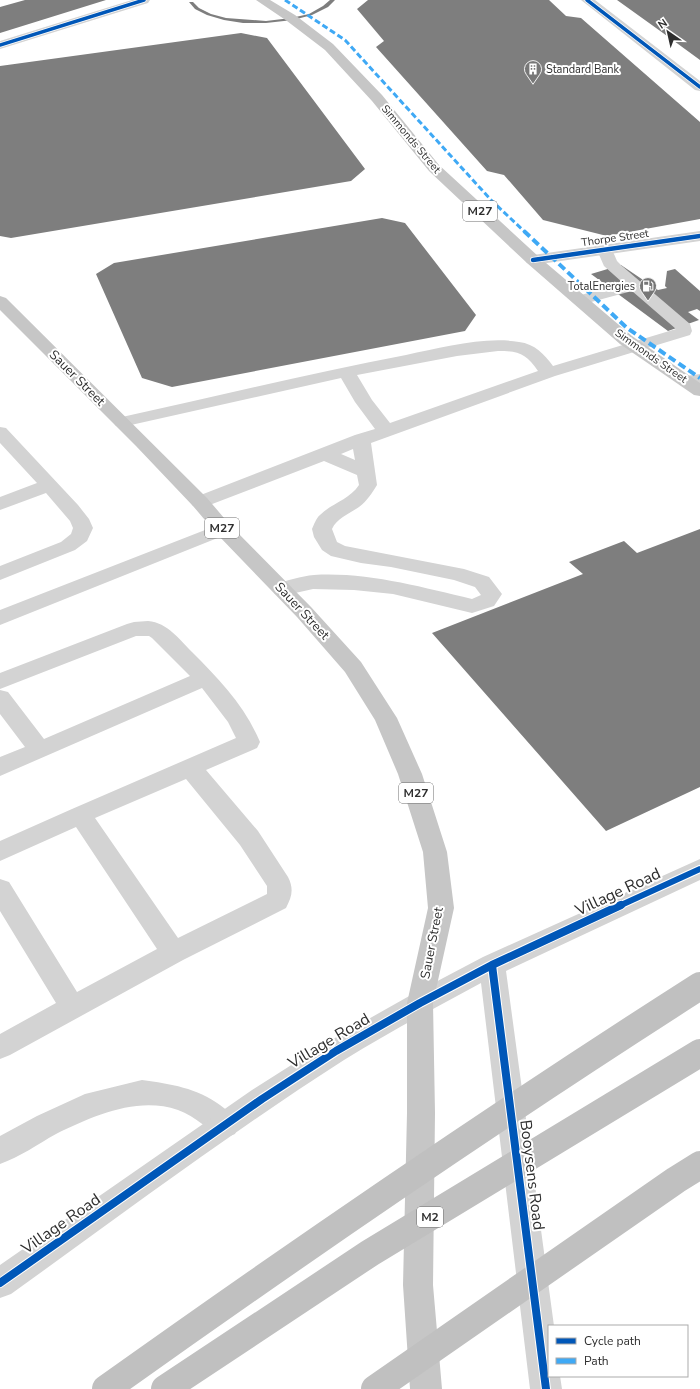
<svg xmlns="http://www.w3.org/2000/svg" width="700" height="1389" font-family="'Nunito Sans',sans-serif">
  <rect width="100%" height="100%" fill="#fff"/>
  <!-- building -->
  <path fill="#7e7e7e" d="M25,0H106L0,33V7Z
    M330,0H335L328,7L312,15L293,20L266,23H243L224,20L207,15L195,9L189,2H193L199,8L211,14L226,18L266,21L291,18L309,14L323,6Z
    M368,0H549L566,16L581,18L700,122V219L607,236L543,220L504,175L487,171L376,47L384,41L357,9Z
    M617,0H700V60L663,33Z
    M241,33L267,38L365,169L351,181L11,238L0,236V66Z
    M382,218L405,223L476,315L465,331L172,387L142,378L96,274L114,263Z
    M621,265L658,290L667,288L665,286L667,271L675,269L700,291V311L697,309L688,312L699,320L668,331L591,274Z
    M700,529V787L606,831L432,633L583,574L569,562L624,541L637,553Z"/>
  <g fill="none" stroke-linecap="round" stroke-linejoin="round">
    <!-- service -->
    <path fill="#d3d3d3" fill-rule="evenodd" d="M605,245L611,247L617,261L622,266L690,324L692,331L690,335L555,376L371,443L377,485C372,493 367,501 359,507C349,514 337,518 332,529L337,542L345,546L464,569L489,577L502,594L494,606L472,613L393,594L354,590L313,589L282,596L275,594L272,589L275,584C287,581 301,576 314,575C368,572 420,587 472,599L481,595L475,587L454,580L391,567L361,563L331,556L322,550L314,537L312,529C314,525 316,518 320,515C332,503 349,500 359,485L357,475L324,461L207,506L200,508L193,506L190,502L193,498L355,435L375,429L355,402L341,378L122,427L116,426L113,422L116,418L122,417C217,396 311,373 406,355C441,348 484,336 519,342C535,344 544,354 553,366L676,329L632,291L580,305L574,303L572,300L574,297L623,283L604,266L597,250L599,247ZM498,351C519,351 526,354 538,371L390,423L372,400L357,375L457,356ZM353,449L355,460L341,454Z
      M0,427L6,428L78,505L89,519L93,528L87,541L75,550L0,580V566L61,542L71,534L73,528L70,521L46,493L0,510V497L37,483L0,443Z
      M223,523L230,525L233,529L230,533L0,625V610Z
      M148,621C168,623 179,639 192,652C219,679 245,706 260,742L257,748L206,770L258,831L288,877C294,889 292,896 286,908L183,960L10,1055L0,1059V1034L56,1003L0,911V879L9,882L77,992L157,949L76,827L0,861V841L72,809L236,738L228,722L202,688L0,776V757L25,747L0,714V690L8,692L44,739L190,676L152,638L149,636H136L0,689V673L127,624L134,622ZM186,779L240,845L267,886V894L178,938L95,818Z
      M142,1080C171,1084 197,1088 220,1105C229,1112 235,1115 239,1125L235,1134L225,1138C208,1131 196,1116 178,1110C137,1096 93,1116 56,1134C38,1144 20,1157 0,1164V1136L37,1116L85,1094Z"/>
    <!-- minor -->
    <path fill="#d3d3d3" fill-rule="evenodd" d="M132,0H150L148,3L0,49V41Z
      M581,0H595L700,81V91L695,90Z
      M700,231V241L533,265L527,263L525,260L527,257L533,255Z
      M700,374V384L686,386L680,385L677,381L680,377Z"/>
    <!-- tertiary -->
    <path fill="#d3d3d3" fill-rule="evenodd" d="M700,859V880L506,971L554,1326H549V1376H560L562,1389H530L481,983C435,1008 389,1032 344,1060C230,1133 121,1215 11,1294L0,1298V1265L252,1090L326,1043L411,995L483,957Z"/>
    <!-- primary -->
    <path fill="#c6c6c6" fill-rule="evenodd" d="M256,0H270L295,15L333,44L382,95L439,165L539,257L632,336L700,383V396L694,395L620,344L527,263L429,171L372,101L325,50L287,21Z
      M0,296L6,298L207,498L230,525L311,607L361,662L397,718L422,774L447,852L454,908L433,1003L435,1113L433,1285L442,1389H410L403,1285L407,1113V1003L428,908L423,852L398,774L375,720L345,672L297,617L216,533L193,506L136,446L0,310Z"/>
    <!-- motorway-bridge -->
    <path stroke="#c0c0c0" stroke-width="28" d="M106,1389C301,1250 498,1115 700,986
      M165,1389L370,1253L700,1053
      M375,1389L676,1180L700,1165"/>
    <!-- quiet-far1 -->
    <path stroke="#3fa9f5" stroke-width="3" stroke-dasharray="6 3" stroke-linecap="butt" d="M285,0L345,40L492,201L525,232"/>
    <!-- quiet -->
    <path stroke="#3fa9f5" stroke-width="4" stroke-dasharray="8 4" stroke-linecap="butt" d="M524,231L627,328L700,378"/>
    <!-- cycleway-far3 casing -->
    <g stroke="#fff" stroke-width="5">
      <path id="cycleway-far3" d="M587,0L700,87
        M0,45L144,0"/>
    </g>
    <!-- cycleway-far2 casing -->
    <g stroke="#fff" stroke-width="6">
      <path id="cycleway-far2" d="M533,260L700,236"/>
    </g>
    <!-- cycleway-far1 casing -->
    <g stroke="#fff" stroke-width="8">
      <path id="cycleway-far1" d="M619,906L700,869"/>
    </g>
    <!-- cycleway casing -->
    <g stroke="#fff" stroke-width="10">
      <path id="cycleway" d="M492,965L546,1389
        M0,1283L262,1099L336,1051L420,1003L492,965L621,905"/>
    </g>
    <!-- cycleway-far3 -->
    <use href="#cycleway-far3" stroke="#0057b8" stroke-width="3.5"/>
    <!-- cycleway-far2 -->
    <use href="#cycleway-far2" stroke="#0057b8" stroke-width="4.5"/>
    <!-- cycleway-far1 -->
    <use href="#cycleway-far1" stroke="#0057b8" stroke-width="6"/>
    <!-- cycleway -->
    <use href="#cycleway" stroke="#0057b8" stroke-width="8"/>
  </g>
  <!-- icons -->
  <defs>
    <g id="building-pin" transform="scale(0.9)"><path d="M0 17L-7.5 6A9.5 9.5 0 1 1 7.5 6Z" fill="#777" stroke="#fff"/><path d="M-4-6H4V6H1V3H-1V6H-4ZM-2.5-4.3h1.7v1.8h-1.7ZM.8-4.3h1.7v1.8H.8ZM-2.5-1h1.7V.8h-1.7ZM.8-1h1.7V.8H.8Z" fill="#fff"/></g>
    <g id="fuel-pin" transform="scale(0.9)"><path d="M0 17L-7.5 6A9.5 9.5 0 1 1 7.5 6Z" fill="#777" stroke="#fff"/><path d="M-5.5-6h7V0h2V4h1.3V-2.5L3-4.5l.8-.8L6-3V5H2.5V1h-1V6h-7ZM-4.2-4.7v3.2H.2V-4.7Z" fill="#fff"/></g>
  </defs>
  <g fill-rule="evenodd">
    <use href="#building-pin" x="533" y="69"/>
    <use href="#fuel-pin" x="648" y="286"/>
  </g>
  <g text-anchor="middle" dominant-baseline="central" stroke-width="4" stroke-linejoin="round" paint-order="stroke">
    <!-- far-poi labels -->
    <g font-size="11" fill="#2e2e2e" stroke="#fff" text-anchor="start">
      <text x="546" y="69">Standard Bank</text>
      <text x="635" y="286" text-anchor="end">TotalEnergies</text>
    </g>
    <!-- far-street labels -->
    <g font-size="11" fill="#2e2e2e" stroke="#fff">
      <text transform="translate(411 139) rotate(50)">Simmonds Street</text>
      <text transform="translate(615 238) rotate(-8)">Thorpe Street</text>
      <text transform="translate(651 356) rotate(35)">Simmonds Street</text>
    </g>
    <!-- shield labels -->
    <g fill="#fff" stroke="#6d6d6d" stroke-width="1">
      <rect x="463" y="201" width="34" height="20" rx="3"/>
      <rect x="205" y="518" width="34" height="20" rx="3"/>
      <rect x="399" y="783" width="34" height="20" rx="3"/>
      <rect x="417" y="1207" width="26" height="20" rx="3"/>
    </g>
    <g font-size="12" font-weight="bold" fill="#2e2e2e">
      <text x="480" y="211">M27</text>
      <text x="222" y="528">M27</text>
      <text x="416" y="793">M27</text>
      <text x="430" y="1217">M2</text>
    </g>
    <!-- street labels -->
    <g font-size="13" fill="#2e2e2e" stroke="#fff">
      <text transform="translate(77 378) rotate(45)">Sauer Street</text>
      <text transform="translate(302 611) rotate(47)">Sauer Street</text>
      <text transform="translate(432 943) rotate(-79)">Sauer Street</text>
    </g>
    <!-- near-street labels -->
    <g font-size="16" fill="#2e2e2e" stroke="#fff">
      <text transform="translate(618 892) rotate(-25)">Village Road</text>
      <text transform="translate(329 1041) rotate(-31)">Village Road</text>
      <text transform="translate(532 1175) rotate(83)">Booysens Road</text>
      <text transform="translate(61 1224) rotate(-35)">Village Road</text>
    </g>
  </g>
  <!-- legend -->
  <rect x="548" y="1325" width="140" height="52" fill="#ffffff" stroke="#ababab"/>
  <rect x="556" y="1338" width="20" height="6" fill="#0057b8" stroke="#ababab"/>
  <text x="584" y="1345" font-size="12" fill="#2e2e2e">Cycle path</text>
  <rect x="556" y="1358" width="20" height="6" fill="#3fa9f5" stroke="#ababab"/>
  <text x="584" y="1365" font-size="12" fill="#2e2e2e">Path</text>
  <!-- north arrow -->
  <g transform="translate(668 32) rotate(326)" stroke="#ffffff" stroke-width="3" paint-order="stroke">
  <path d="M0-3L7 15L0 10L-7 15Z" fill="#2e2e2e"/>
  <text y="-6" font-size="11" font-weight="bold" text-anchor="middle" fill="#2e2e2e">N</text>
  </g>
</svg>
